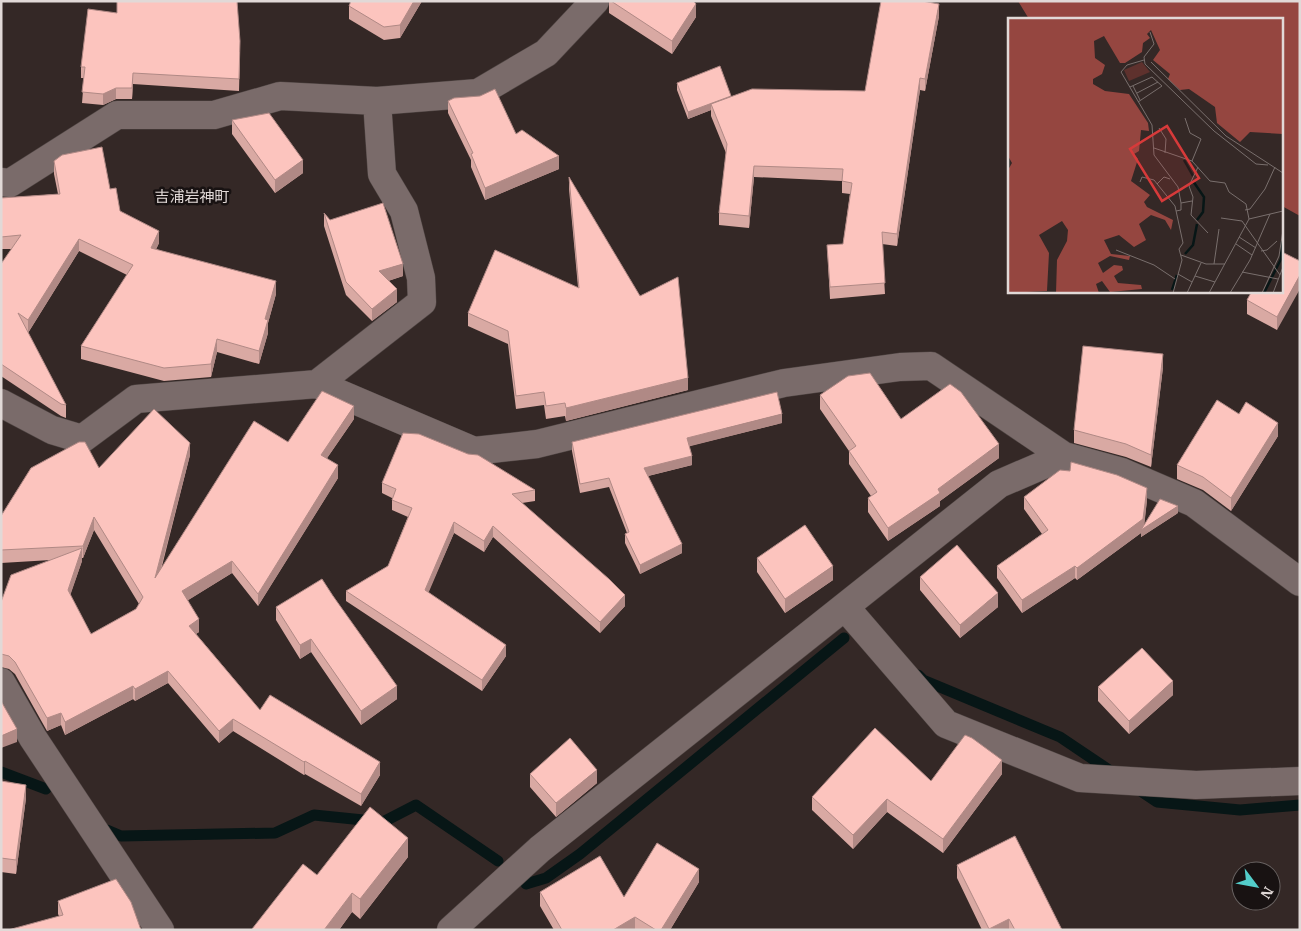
<svg xmlns="http://www.w3.org/2000/svg" width="1301" height="931" font-family="'IBM Plex Serif','Noto Sans JP',serif">
  <rect width="100%" height="100%" fill="#342826"/>
  <!-- forest -->
  <path fill="#954640" d="M1018,1H1300V216L1282,206V19H1029Z"/>
  <g fill="none" stroke-linecap="round" stroke-linejoin="round">
    <!-- stream -->
    <path stroke="#071616" stroke-width="11" d="M918,675L923,680L1060,737L1115,774
      M1,772L46,789
      M1136,788L1157,802L1240,810L1300,805
      M107,830L121,836L275,833L314,815L383,822L416,805L498,861
      M526,884L546,878L580,854L844,638"/>
    <!-- minor casing -->
    <g stroke="#4f4543" stroke-width="29">
      <path id="minor" d="M1,182L10,183L117,115H214L280,96L377,101L478,93L546,53L595,1
        M317,384L422,302L421,278L404,211L382,174L377,101
        M1,403L52,430L82,439L136,399L317,384L474,451L537,444L784,383L900,367L931,366L1064,456L1122,472L1194,503L1300,582
        M845,607L946,724L1080,778L1196,785L1300,781
        M1,682L33,738L160,930
        M451,930L540,849L999,484L1064,456"/>
    </g>
    <!-- minor -->
    <use href="#minor" stroke="#7a6b6a" stroke-width="28"/>
  </g>
  <!-- wall -->
  <path fill="#d9a9a3" fill-rule="evenodd" d="M351,1H422L400,38L384,40L349,19V6Z
    M609,1H693L696,17L672,54L609,13Z
    M939,16L925,91L920,90L897,246L882,244L885,294L830,299L827,245L843,244L850,194L842,193V181L754,177L749,228L719,225V213L726,153L711,116V110L688,119L677,90V83L731,97L865,91Z
    M240,52L239,91L133,84L132,99H116L103,105L82,103L84,78H81V67Z
    M448,101L516,134L559,169L485,200L471,167V160L448,113Z
    M232,120L303,173L275,193L232,134Z
    M54,161L110,189L120,211L159,243L156,249L276,294L268,323V333L259,364L217,352L211,377L164,381L81,359V346L127,275L79,251L28,333L66,405V418L61,416L1,376V264L12,249H1V198L58,194L54,174Z
    M569,177L688,390L566,421L565,416L546,419L544,405L516,409L508,344L468,326V313L578,287L569,189Z
    M324,213L330,220L403,276L388,281L397,302L372,321L346,295L324,226Z
    M1249,291H1282L1277,330L1247,314V300L1251,293Z
    M1163,367L1151,467L1126,457L1074,443V430Z
    M820,395L901,419L999,458L940,501V506L888,541L868,512V498L871,496L849,464V451L820,409Z
    M1239,414L1278,436L1231,511L1203,490L1177,479V465Z
    M354,419L327,458L338,478L258,606L232,573L188,600L199,632L196,634L260,710L380,775L361,806L305,774L304,775L233,731L219,743L168,683L135,701L133,699L65,735L61,725L47,731L15,674L9,669L1,667V602L51,560L1,563V516L99,468L190,455L161,570L288,442ZM94,530L139,604L136,609L91,634L70,595L82,561V558H83Z
    M782,423L689,446L692,465L648,476L682,553L640,574L625,543V534L627,533L609,487L580,493L572,451V442Z
    M382,483L535,490V501L522,503L625,606L600,633L493,537L484,552L454,533L428,592L506,656L482,691L346,601V591L388,566L408,517L392,510V498L382,493Z
    M1024,497L1147,500L1144,525L1178,513L1141,537V533L1077,580L1075,578L1022,613L997,578V566L1042,534L1024,509Z
    M757,558L833,580L785,613L757,572Z
    M920,577L998,607L960,638L920,590Z
    M333,596L397,699L361,725L311,652L300,659L276,620V607Z
    M1098,687L1173,695L1129,734L1098,701Z
    M530,774L597,783L556,817L530,787Z
    M1002,774L943,853L887,812L853,849L812,810V797L931,781Z
    M1,781L26,798L16,874L1,872Z
    M408,857L360,919L352,912L339,930H252V929L317,875Z
    M957,865L1062,930H982L957,878Z
    M699,882L670,930H554L540,906V892L624,897Z
    M58,901L141,930L59,916L58,914Z"/>
  <!-- shaded-wall -->
  <path fill="#b08985" d="M414,1H422L400,38V25Z
    M696,4V17L672,54V41Z
    M939,4V16L925,91V79Z
    M133,73V84L132,99V88Z
    M920,78V90L897,246V234Z
    M116,88V99L103,105V94Z
    M731,96V103L711,104V110L688,119V112Z
    M559,156V169L485,200V188Z
    M303,160V173L275,193V180Z
    M754,166V177L749,228V216Z
    M159,231V243L151,261V248Z
    M79,239V251L28,333V320Z
    M403,264V276L379,284V271Z
    M1300,275V289L1277,330V317Z
    M276,281V294L268,323V333L259,364V351L265,319Z
    M397,289V302L372,321V309Z
    M217,339V352L211,377V364Z
    M1163,354V367L1151,467V455Z
    M688,378V390L566,421V408Z
    M354,406V419L321,467V455Z
    M782,414V423L687,447V438Z
    M1278,423V436L1231,511V498Z
    M190,443V455L155,591V578Z
    M999,444V458L940,501V506L888,541V528L938,489Z
    M692,456V465L644,477V468Z
    M338,465V478L258,606V594Z
    M1147,488V500L1144,528L1178,506V513L1141,537V533L1077,580V568Z
    M94,517V530L83,558V546Z
    M454,522V533L425,601V590Z
    M493,526V537L484,552V541Z
    M682,544V553L640,574V565Z
    M82,548V561L68,602V590Z
    M232,561V573L182,604V591Z
    M833,566V580L785,613V599Z
    M1075,566V578L1022,613V600Z
    M998,593V607L960,638V625Z
    M625,595V606L600,633V622Z
    M199,619V632L189,638V626Z
    M311,639V652L300,659V645Z
    M506,645V656L482,691V680Z
    M168,671V683L135,701V689Z
    M1173,681V695L1129,734V721Z
    M133,686V699L65,735V722Z
    M397,686V699L361,725V711Z
    M61,713V725L47,731V718Z
    M233,719V731L219,743V731Z
    M17,729V742L1,748V736Z
    M1002,760V774L943,853V839Z
    M305,761V774L304,775V762Z
    M380,762V775L361,806V794Z
    M597,770V783L556,817V803Z
    M26,785V798L16,874V860Z
    M887,799V812L853,849V835Z
    M408,838V857L360,919V899Z
    M699,869V882L670,930H661Z
    M352,893V912L339,930H324Z
    M635,917V930H613Z
    M1009,919V930H989V929Z"/>
  <!-- building -->
  <path fill="#fcc4be" stroke="#b08985" d="M117,1H237L240,41L239,79L133,73L132,88H116L103,94L82,92L85,67H81L88,9L117,13Z
    M351,1H414L400,25L384,27L349,6Z
    M611,1H693L696,4L672,41Z
    M881,1H922L939,4L925,79L920,78L897,234L882,232L885,283L830,287L827,245L843,244L852,183L842,181L843,169L754,166L749,216L719,213L727,144L711,104L752,89L865,91Z
    M720,66L731,96L688,112L677,83Z
    M495,89L516,134L522,130L559,156L485,188L471,154L473,153L448,101L454,98L480,96Z
    M269,113L303,160L275,180L232,120Z
    M102,147L110,189L116,188L120,211L159,231L151,248L276,281L265,319L268,320L259,351L217,339L211,364L164,368L81,346L133,265L79,239L28,320L18,313L66,405L61,404L1,364V264L21,235L1,237V198L60,194L54,161L62,155Z
    M569,177L640,296L678,277L688,378L566,408L565,403L546,406L544,392L516,396L508,331L468,313L495,250L579,288Z
    M383,203L403,264L379,271L397,289L372,309L346,282L324,213L330,220Z
    M1282,252L1300,261V275L1277,317L1247,300L1252,291H1282Z
    M1083,346L1163,354L1151,455L1126,444L1074,430Z
    M870,373L901,419L950,384L961,392L999,444L938,489L940,493L888,528L868,498L877,492L849,451L856,446L820,395L848,376Z
    M322,391L354,406L321,455L338,465L258,594L232,561L182,591L199,619L189,626L260,710L270,695L380,762L361,794L305,761L304,762L233,719L219,731L168,671L135,689L133,686L65,722L61,713L47,718L15,662L9,656L1,654V602L11,575L82,548L68,590L91,634L136,609L143,597L94,517L83,546L1,550V516L31,468L79,442H85L99,468L154,409L190,443L155,578L254,421L288,442Z
    M777,392L782,414L687,438L692,456L644,468L682,544L640,565L625,534L629,532L609,478L580,484L572,442Z
    M1217,400L1239,414L1246,402L1278,423L1231,498L1203,477L1177,465Z
    M403,433L419,434L468,454L478,455L535,490L512,494L609,579L625,595L600,622L493,526L484,541L454,522L425,590L506,645L482,680L346,591L388,566L412,508L392,500L396,489L382,483Z
    M1071,462L1117,475L1147,488L1143,519L1077,568L1075,566L1022,600L997,566L1048,530L1024,497L1060,470L1070,471Z
    M1160,499L1178,506L1141,530Z
    M805,525L833,566L785,599L757,558Z
    M957,545L998,593L960,625L920,577Z
    M322,579L333,596L397,686L361,711L311,639L300,645L276,607Z
    M1142,648L1173,681L1129,721L1098,687Z
    M1,701L17,729L1,736Z
    M875,728L931,781L965,735L972,738L1002,760L943,839L887,799L853,835L812,797Z
    M570,738L597,770L556,803L530,774Z
    M1,781L26,785L16,860L1,858Z
    M370,807L408,838L360,899L352,893L324,930H254L252,929L303,864L317,875Z
    M1015,836L1062,930H1015L1009,919L989,929L957,865Z
    M657,843L699,869L661,930H656L635,917L613,930H562L540,892L600,856L624,897Z
    M116,879L131,902L141,930H8L63,915L58,901Z"/>
  <g text-anchor="middle" dominant-baseline="central" stroke-width="5" stroke-linejoin="round" paint-order="stroke">
    <!-- neighbourhood labels -->
    <g font-size="15" fill="#e1d9d7" stroke="#181212">
      <text x="192" y="196">吉浦岩神町</text>
    </g>
  </g>
  <!-- overview -->
  <g transform="translate(1008 18)">
    <rect width="275" height="275" fill="#342826"/>
    <path d="M134,44L142,54L121,63L116,52Z" fill="#5e312d"/>
    <path d="M0,0H275V116L242,114L232,124L209,105L207,89L181,71L172,72L160,61L162,56L145,42L152,32L143,12L139,16L142,20L135,25L134,34L117,45H112L96,18L86,23L87,40L97,47L94,56L85,61V66L97,73L121,76L140,105L141,113L133,112L131,133L126,136L130,141L123,163L142,177L136,184L139,189L165,202L163,212L157,202L143,197L131,206L138,222L126,229L111,217L96,222L103,236L122,238L121,242L102,238L90,245L95,255L106,247L114,248L115,252L106,258L110,265L133,267L134,271L102,274L94,263L88,266L91,275H48L49,242L59,223L60,212L54,203L31,217L41,235L39,273L0,275V152L4,145L0,138Z" fill="#954640"/>
    <path fill="none" stroke="#071616" stroke-width="2.5" d="M176,142L185,158M185,163L196,179L195,194L189,202M177,236L185,227L189,206M164,272L169,257M256,275L273,241L274,223"/>
    <path fill="none" stroke="#796f6d" stroke-width="1" d="M142,14L146,26L136,39L137,46L206,113L248,146L260,147M136,42L119,47L113,54L144,107L146,137L170,169L173,185M143,44L218,118L275,155M125,68L132,82M122,69L144,59L154,68L130,84M129,75L150,64M177,100L182,115L193,121L184,143M151,110L158,121L157,135M146,130L184,143L202,163L217,165L221,174L238,186L241,201M190,149L181,168L185,179L183,197L200,215M132,164L134,159L146,162L167,188L175,225L171,231L174,242L165,275M149,166L156,159L162,161M237,192L242,191L257,171L267,149M168,193L173,192V185L184,183M213,200L234,203L272,257M231,219L248,230M228,226L244,237M108,232L146,247L167,261M253,233L259,232L269,223M173,237L198,246H217M206,246L211,211M234,254L270,261M170,256L184,264M187,258L207,264M179,275L193,245M201,275L241,201L275,193M222,275L242,242L262,196M254,275L271,238L275,212M265,275L275,249"/>
    <path fill="#d73a3a" fill-opacity="0.15" stroke="#d73a3a" stroke-width="2.5" d="M159,108L191,160L154,183L122,131Z"/>
    <rect width="275" height="275" fill="none" stroke="#e1d9d7" stroke-width="2.5"/>
  </g>
  <!-- border -->
  <rect width="1301" height="931" fill="none" stroke="#e1d9d7" stroke-width="5"/>
  <!-- north arrow -->
  <g transform="translate(1256 886) rotate(122)"><circle r="24" fill="#181212" stroke="#686261"/>
  <path d="M0-4L9 19L0 12L-9 19Z" fill="#53cdca"/>
  <text y="-8" font-size="14" font-weight="bold" text-anchor="middle" fill="#e1d9d7">N</text>
  </g>
</svg>
